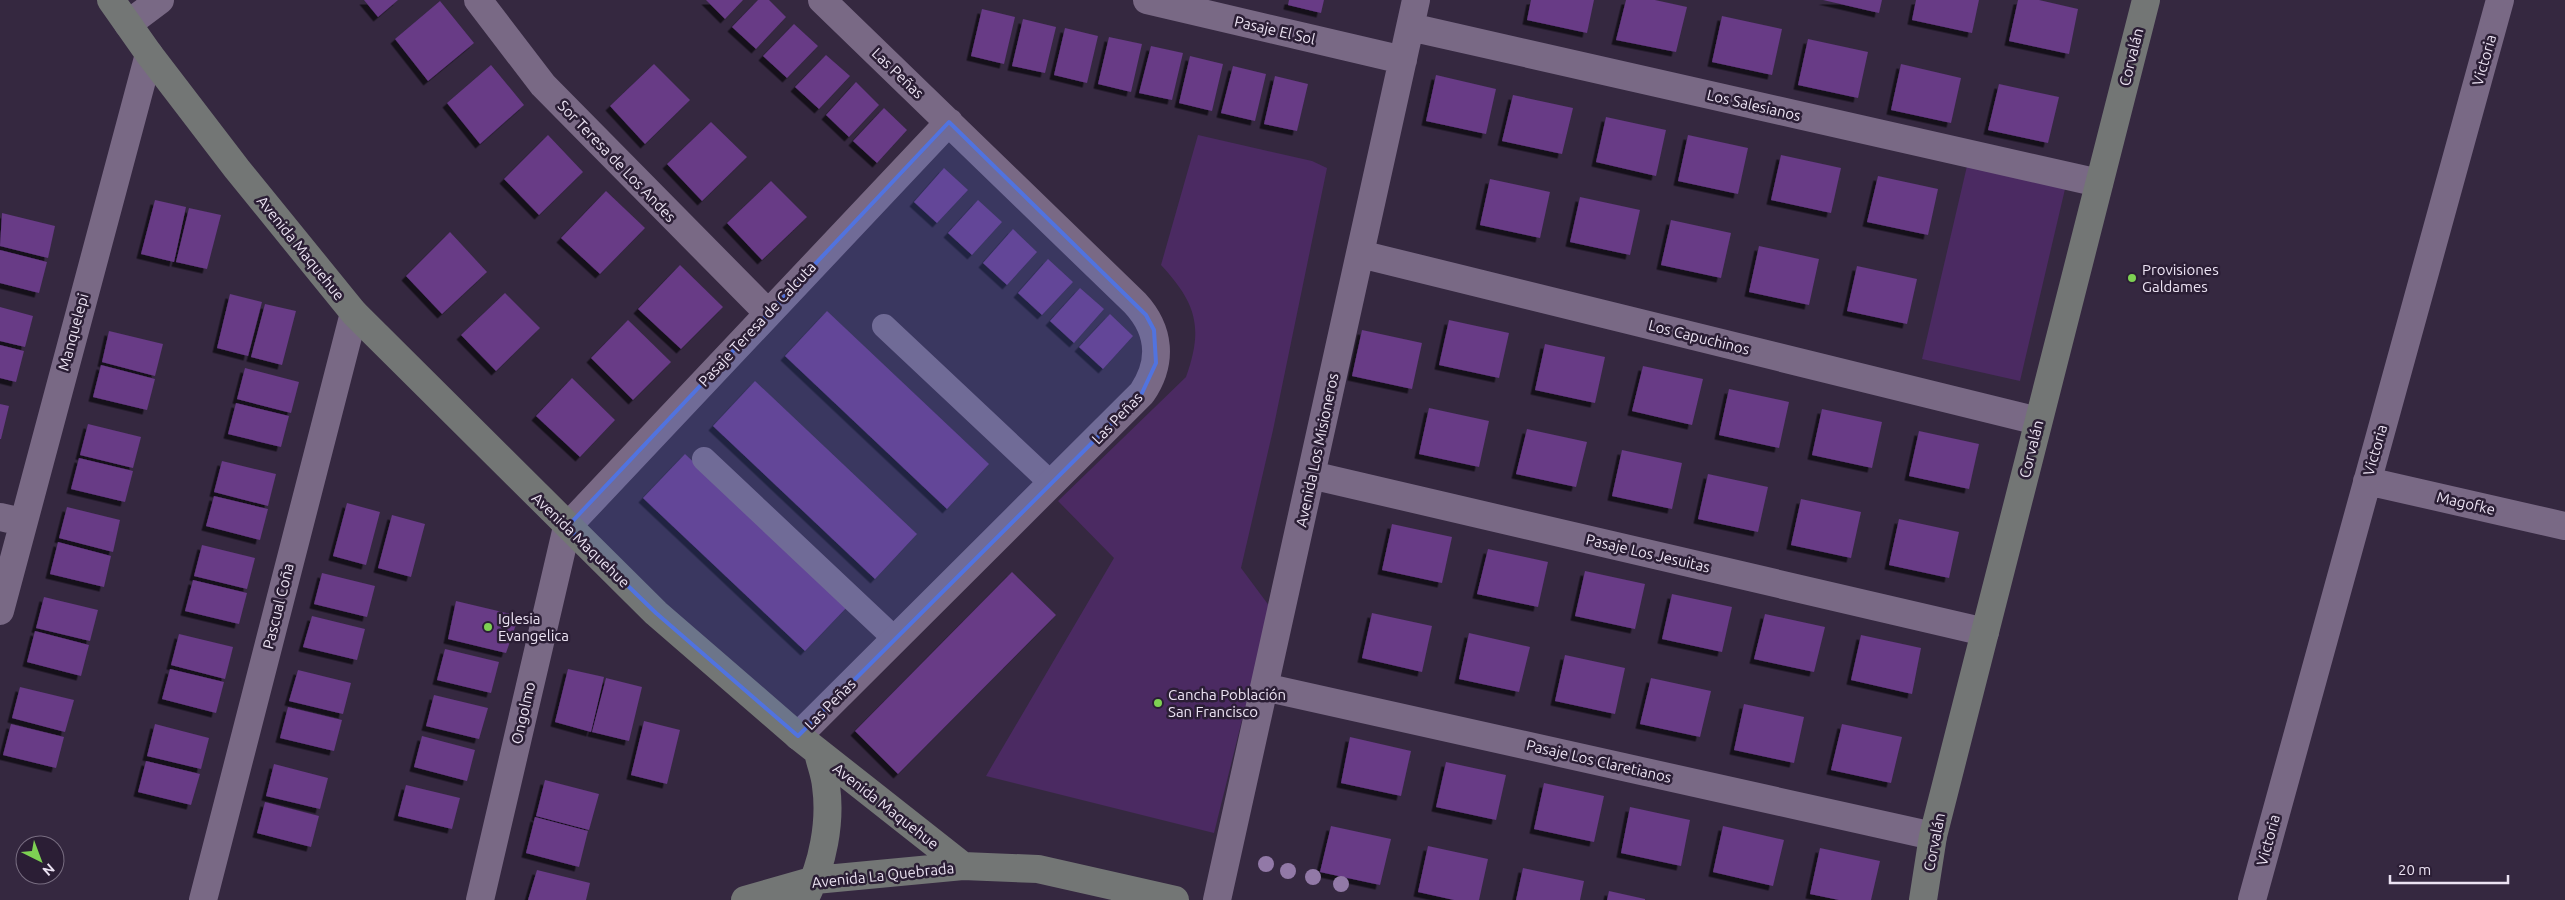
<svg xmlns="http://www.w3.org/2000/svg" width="2565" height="900" font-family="Ubuntu,sans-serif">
  <defs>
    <filter id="shadow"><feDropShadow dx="-4.5" dy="4.5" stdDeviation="0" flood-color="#0009"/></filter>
  </defs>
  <rect width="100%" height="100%" fill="#352840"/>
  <!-- green -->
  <path fill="#4b2a62" d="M1198,135L1312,161L1327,168L1273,430L1241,568L1270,607L1214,833L986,776L1114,558L1058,501L1186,377C1204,327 1196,303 1161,265Z
    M1967,166L2065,189L2020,381L1922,359Z"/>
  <!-- building -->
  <path fill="#673a86" filter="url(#shadow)" d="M364,0H398L378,17Z
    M706,0H743L725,19Z
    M758,0H769L786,17L756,49L732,27Z
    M1289,0H1324L1321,13L1288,5Z
    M1531,0H1594L1587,33L1527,20Z
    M1626,0H1655L1687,7L1676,52L1616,40Z
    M1823,0H1882L1879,13Z
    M1916,0H1979L1972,33L1912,20Z
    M2018,0H2039L2078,9L2069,54L2009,41Z
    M440,1L474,43L428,81L395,39Z
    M982,9L1015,17L1004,64L971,56Z
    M1722,16L1782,29L1772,75L1712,62Z
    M1023,19L1056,27L1045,73L1012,66Z
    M794,24L818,46L787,78L763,56Z
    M1065,28L1098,36L1087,83L1054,75Z
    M1109,37L1142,44L1131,92L1098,84Z
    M1808,39L1868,52L1858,98L1798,85Z
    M1151,46L1183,53L1172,100L1139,93Z
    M826,55L850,76L819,109L795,87Z
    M1190,56L1223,64L1212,111L1179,103Z
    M654,64L690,100L645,144L610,106Z
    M1901,64L1961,78L1951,123L1891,110Z
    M491,65L524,105L480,144L447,103Z
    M1233,66L1266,74L1255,121L1221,113Z
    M1436,75L1496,89L1486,134L1426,121Z
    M1275,76L1308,84L1297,131L1264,124Z
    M856,82L879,105L849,137L826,115Z
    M1999,84L2059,97L2048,143L1988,130Z
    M1513,95L1573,108L1562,154L1502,141Z
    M884,108L907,130L877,163L853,141Z
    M1606,117L1666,130L1656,176L1596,162Z
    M711,122L747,157L702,201L667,164Z
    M548,135L583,172L539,215L504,179Z
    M1688,135L1748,148L1738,194L1678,181Z
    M1781,155L1841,168L1831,213L1771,200Z
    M944,168L968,190L937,223L914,202Z
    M1878,176L1938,189L1928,235L1867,222Z
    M1490,179L1550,192L1540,238L1480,225Z
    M771,181L807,217L762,260L727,223Z
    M606,191L645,228L600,274L561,238Z
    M1580,197L1640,210L1630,255L1570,242Z
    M155,200L186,207L174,262L141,254Z
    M978,200L1002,222L972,255L948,233Z
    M189,208L221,215L207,269L176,262Z
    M2,213L55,226L48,258L0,246Z
    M1671,220L1731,233L1721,278L1661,265Z
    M1013,229L1037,252L1007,285L983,263Z
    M450,232L487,272L442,314L406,276Z
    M1759,246L1819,259L1809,305L1749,292Z
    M0,250L47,262L39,293L0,283Z
    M1048,259L1073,282L1042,315L1018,293Z
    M680,265L723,307L681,349L638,309Z
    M1857,266L1917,279L1907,324L1847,311Z
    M1080,288L1104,309L1074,343L1050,321Z
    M505,293L540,328L496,371L461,335Z
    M230,294L262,302L248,356L217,348Z
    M265,304L296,311L282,365L251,357Z
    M0,307L33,316L25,347L0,341Z
    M827,311L989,464L947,509L785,356Z
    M1110,314L1133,336L1103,369L1079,347Z
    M628,320L671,362L633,400L591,358Z
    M1449,320L1509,333L1499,378L1439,365Z
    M1362,330L1422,343L1412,389L1352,376Z
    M109,331L163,344L155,376L102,362Z
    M1545,344L1605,357L1595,403L1535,390Z
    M0,345L24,351L16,382L0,378Z
    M101,365L155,379L147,410L93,397Z
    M1643,366L1703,379L1692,425L1632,411Z
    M245,368L299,382L291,413L237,399Z
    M572,378L615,420L580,457L536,416Z
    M755,381L917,534L875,579L713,426Z
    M1729,389L1789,402L1779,448L1719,435Z
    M236,403L289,416L281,447L228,434Z
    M0,404L9,406L1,439H0Z
    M1429,408L1489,421L1479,467L1419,454Z
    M1822,409L1882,422L1872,468L1812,455Z
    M88,424L141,437L133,468L80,455Z
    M1527,429L1587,442L1576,487L1516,474Z
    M1919,431L1979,444L1969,489L1909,476Z
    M1622,450L1682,463L1672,509L1612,496Z
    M685,454L847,607L805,651L643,498Z
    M79,458L133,471L125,502L71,489Z
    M222,461L276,474L268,506L214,492Z
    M1708,474L1768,487L1758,532L1698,519Z
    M214,496L268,509L260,540L206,526Z
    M1801,499L1861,512L1851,558L1791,545Z
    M347,503L380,512L366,565L333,556Z
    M67,507L120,520L113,552L59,538Z
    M392,515L425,524L411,577L378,568Z
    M1899,519L1959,532L1949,578L1889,565Z
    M1392,524L1452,537L1442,583L1382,570Z
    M58,542L111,556L104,587L50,574Z
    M202,545L255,558L247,589L194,576Z
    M1488,549L1548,562L1538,607L1477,594Z
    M1585,571L1645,584L1635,629L1575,616Z
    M1012,572L1056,615L898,774L855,731Z
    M322,573L375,586L367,617L314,604Z
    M193,580L247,593L239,624L185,611Z
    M1672,594L1732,607L1722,652L1662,639Z
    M44,597L98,610L90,641L36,628Z
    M456,601L519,616L506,653L448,639Z
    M1372,613L1432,626L1422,672L1362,658Z
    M1765,614L1825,627L1814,672L1754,659Z
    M312,616L365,629L357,660L303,647Z
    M35,631L89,645L81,676L27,662Z
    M1469,633L1530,647L1519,692L1459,679Z
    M179,634L233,647L225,679L171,665Z
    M1861,635L1921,648L1912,694L1851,680Z
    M445,649L499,662L491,693L437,680Z
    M1565,655L1625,668L1615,714L1555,701Z
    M170,669L224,682L216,713L162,699Z
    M568,669L604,677L591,732L555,722Z
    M298,670L351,683L343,714L289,701Z
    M606,678L642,687L629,741L592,732Z
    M1651,678L1711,691L1700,737L1640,724Z
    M20,687L74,700L65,732L12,718Z
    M434,695L488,708L479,739L426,726Z
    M1744,704L1804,717L1794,763L1734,750Z
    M288,707L342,720L334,751L280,738Z
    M644,721L680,730L667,784L631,775Z
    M11,724L64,737L56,768L3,755Z
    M155,724L209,738L201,769L147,756Z
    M1842,724L1902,737L1891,783L1831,770Z
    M422,736L475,750L467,781L414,767Z
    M1350,737L1411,751L1401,796L1341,783Z
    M146,761L200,774L191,805L138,792Z
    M1446,762L1506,775L1496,820L1436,807Z
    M274,764L328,778L320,809L266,796Z
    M545,780L599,794L589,830L536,816Z
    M1544,783L1604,796L1594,842L1534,829Z
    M406,785L460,798L452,829L398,816Z
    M265,802L319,816L311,847L257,833Z
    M1630,807L1690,820L1681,866L1621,853Z
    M535,817L588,831L579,867L526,853Z
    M1331,826L1391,839L1380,885L1320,872Z
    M1723,826L1784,840L1773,886L1713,872Z
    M1428,846L1488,859L1479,900H1454L1418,892Z
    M1820,848L1880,861L1871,900H1839L1810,894Z
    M1523,868L1584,881L1580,900H1516Z
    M537,870L590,883L586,900H528Z
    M1609,891L1645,899V900H1607Z"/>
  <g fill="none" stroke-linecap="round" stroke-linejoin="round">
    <!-- lane -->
    <path stroke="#796985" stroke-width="24" d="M884,326L1052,484
      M704,459L895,639"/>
    <!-- street -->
    <path stroke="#796985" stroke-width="28" d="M478,0L543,85L768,313
      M1147,0L1403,60
      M128,24L160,0
      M1410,27L2099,183
      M1360,254L2038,421
      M1311,475L1985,632
      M2367,481L2565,526
      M0,517L22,522
      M0,611L149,54
      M1264,687L1933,836
      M798,736L1142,393C1163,362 1160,330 1135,303L822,0
      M203,900L354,313
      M480,900L567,527L949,122
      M1217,900L1416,0
      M2252,900L2500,0"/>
    <!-- secondary -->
    <path stroke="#737675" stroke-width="28" d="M111,0L149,54L237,169L354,313L656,613L798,736L963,866
      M806,896C823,865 831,821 826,786C825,774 820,763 818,752
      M745,900L815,880L963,866L1038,869L1175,900
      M1923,900L1933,836L2146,0"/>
  </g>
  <!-- trees -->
  <g fill="#9279a7">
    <circle cx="1266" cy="864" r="8"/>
    <circle cx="1288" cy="871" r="8"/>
    <circle cx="1313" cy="877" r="8"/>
    <circle cx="1341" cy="884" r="8"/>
  </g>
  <!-- marked area -->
  <path fill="#5173df" fill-opacity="0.2" stroke="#5173df" stroke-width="4" stroke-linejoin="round" d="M949,122L1146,315L1154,330L1156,363L1142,393L798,736L656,613L567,527Z"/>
  <!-- markers -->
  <g fill="#7ed153" stroke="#2b1e35" stroke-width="2">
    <circle cx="2132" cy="278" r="5"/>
    <circle cx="488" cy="627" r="5"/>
    <circle cx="1158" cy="703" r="5"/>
  </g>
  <g text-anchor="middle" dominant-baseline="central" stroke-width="5" stroke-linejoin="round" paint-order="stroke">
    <!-- street labels -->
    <g font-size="15" fill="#ece3f3" stroke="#2b1e35">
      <text transform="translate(1275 30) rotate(13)">Pasaje El Sol</text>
      <text transform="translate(2131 57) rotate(-76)">Corvalán</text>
      <text transform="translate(2484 60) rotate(-74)">Victoria</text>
      <text transform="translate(898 73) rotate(44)">Las Peñas</text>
      <text transform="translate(1754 105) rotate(13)">Los Salesianos</text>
      <text transform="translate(617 161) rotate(46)">Sor Teresa de Los Andes</text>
      <text transform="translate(301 248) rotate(51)">Avenida Maquehue</text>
      <text transform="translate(757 324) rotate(-47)">Pasaje Teresa de Calcuta</text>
      <text transform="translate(73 332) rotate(-75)">Manquelepi</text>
      <text transform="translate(1699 337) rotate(14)">Los Capuchinos</text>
      <text transform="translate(1117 418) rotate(-46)">Las Peñas</text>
      <text transform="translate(2031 449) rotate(-76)">Corvalán</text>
      <text transform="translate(1317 450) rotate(-78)">Avenida Los Misioneros</text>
      <text transform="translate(2375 450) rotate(-74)">Victoria</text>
      <text transform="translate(2466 503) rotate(13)">Magofke</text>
      <text transform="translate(581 540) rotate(44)">Avenida Maquehue</text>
      <text transform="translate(1648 553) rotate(13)">Pasaje Los Jesuitas</text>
      <text transform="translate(278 606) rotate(-76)">Pascual Coña</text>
      <text transform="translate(830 704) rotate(-45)">Las Peñas</text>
      <text transform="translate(523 713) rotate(-77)">Ongolmo</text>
      <text transform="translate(1599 761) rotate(13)">Pasaje Los Claretianos</text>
      <text transform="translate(886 806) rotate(38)">Avenida Maquehue</text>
      <text transform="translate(2268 840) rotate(-75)">Victoria</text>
      <text transform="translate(1934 842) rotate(-79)">Corvalán</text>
      <text transform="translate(883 875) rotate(-6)">Avenida La Quebrada</text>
    </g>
    <!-- poi labels -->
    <g font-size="15" fill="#ece3f3" stroke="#2b1e35" text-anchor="start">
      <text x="2142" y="269">Provisiones<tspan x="2142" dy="17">Galdames</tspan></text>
      <text x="498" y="618">Iglesia<tspan x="498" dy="17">Evangelica</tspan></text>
      <text x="1168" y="694">Cancha Población<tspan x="1168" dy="17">San Francisco</tspan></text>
    </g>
  </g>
  <!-- north arrow -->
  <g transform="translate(40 860) rotate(138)"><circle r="24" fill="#2b1e35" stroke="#786d81"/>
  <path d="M0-4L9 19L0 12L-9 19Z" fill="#7ed153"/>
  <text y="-8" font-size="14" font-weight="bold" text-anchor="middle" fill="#ece3f3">N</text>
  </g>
  <!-- scale -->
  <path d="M2390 875v8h118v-8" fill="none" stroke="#ece3f3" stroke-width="2.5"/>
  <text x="2398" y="875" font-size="15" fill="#ece3f3" stroke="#2b1e35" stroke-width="4" paint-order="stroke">20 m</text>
</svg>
